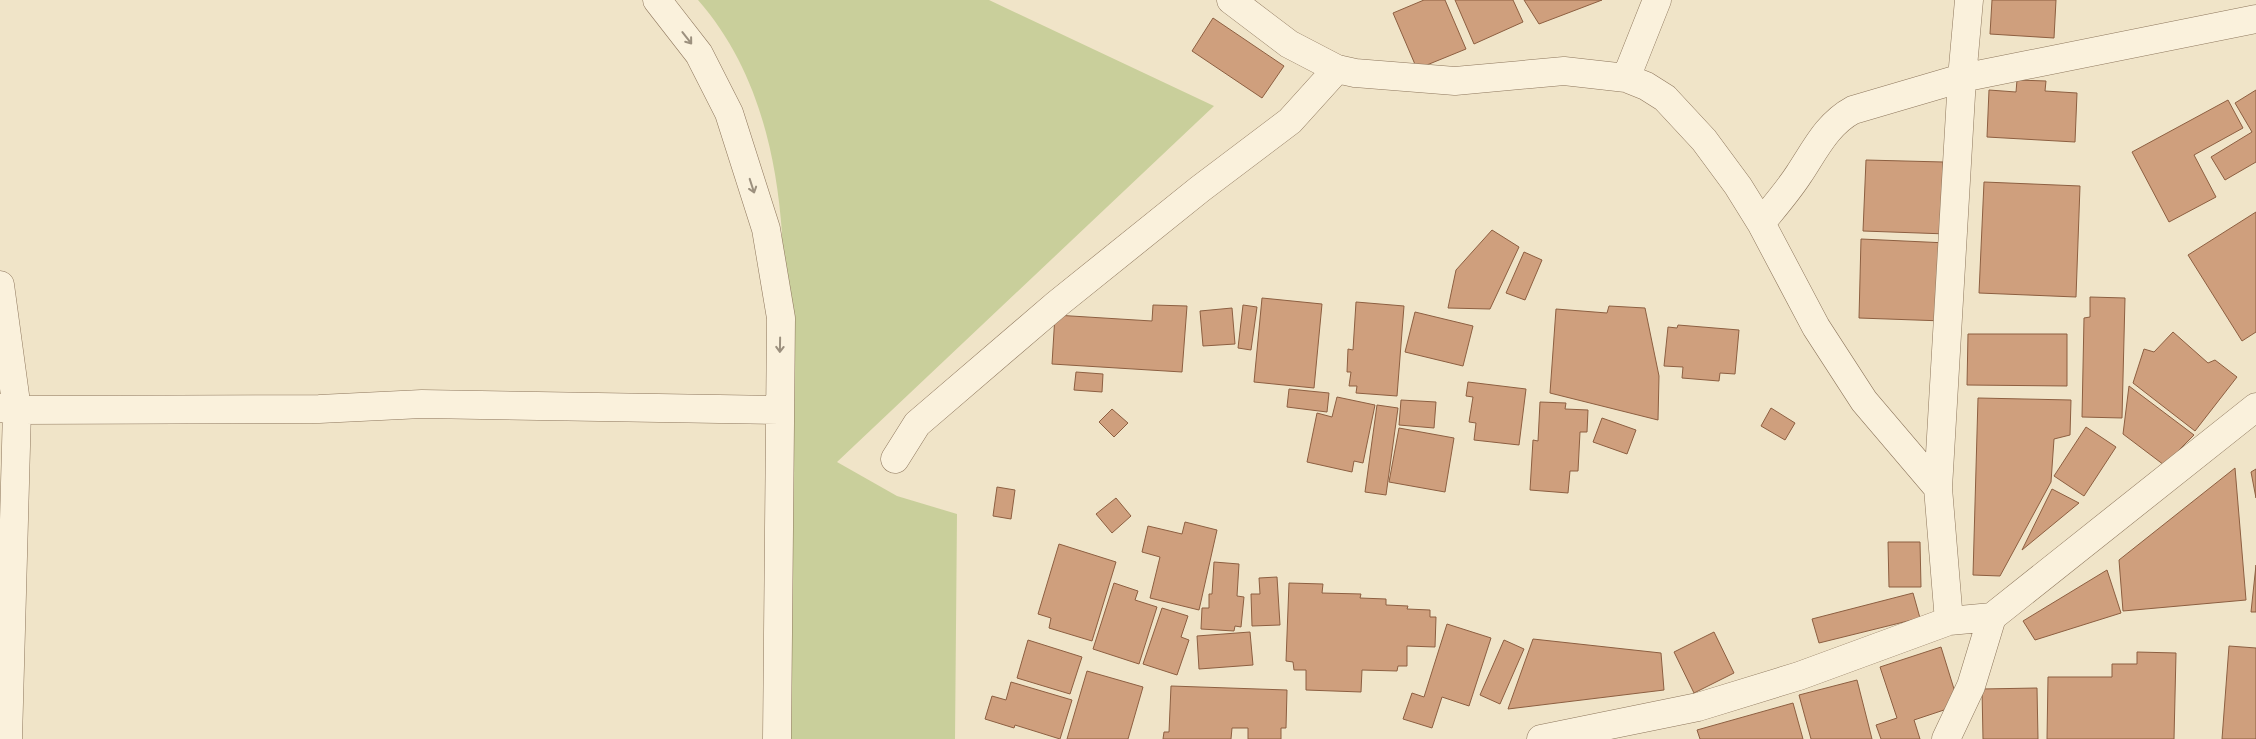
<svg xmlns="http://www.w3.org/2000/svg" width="2256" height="739" font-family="Spectral,serif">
  <rect width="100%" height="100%" fill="#f0e4c8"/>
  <!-- green -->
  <path fill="#c9cf9b" d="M698,0H989L1214,106L837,462L897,496L957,514L955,739H776L782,233C776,149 755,65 698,0Z"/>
  <!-- building -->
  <path fill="#cf9f7d" stroke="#8d5f41" d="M1424,0H1445L1466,49L1417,69L1393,13Z
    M1455,0H1513L1523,22L1474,44Z
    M1524,0H1602L1539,24Z
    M1992,0H2056L2054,38L1990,34Z
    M1213,18L1284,66L1262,98L1192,51Z
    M2017,80L2046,81L2045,91L2077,93L2075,142L1987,137L1989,90L2016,92Z
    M2256,90V162L2225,180L2211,157L2252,132L2235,103Z
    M2228,100L2243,128L2194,155L2216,197L2169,222L2132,152Z
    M1866,160L1943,162L1942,196L1947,234L1863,231Z
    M1984,182L2080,186L2076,297L1979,293Z
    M2256,212V332L2242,341L2188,255Z
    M1492,230L1519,247L1490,309L1448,308L1456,270Z
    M1861,239L1947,243L1944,321L1859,318Z
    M1524,252L1542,260L1525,300L1506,293Z
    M2090,297L2125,298L2122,418L2082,417L2084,318L2090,317Z
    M1262,298L1322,304L1314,388L1254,382Z
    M1356,302L1404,306L1397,396L1356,393L1357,386H1349L1351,372H1347L1348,349L1353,350Z
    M1153,305L1187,306L1182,372L1052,364L1055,315L1152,321Z
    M1243,305L1257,307L1251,350L1238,348Z
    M1609,306L1645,308L1659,376L1658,420L1550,393L1556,309L1607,313Z
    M1232,308L1235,344L1203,346L1200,311Z
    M1415,312L1473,326L1463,366L1405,352Z
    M1678,325L1739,330L1735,374L1720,373L1719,381L1682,378L1683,367L1664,366L1668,327L1677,328Z
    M2173,332L2208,363L2215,360L2237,377L2195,431L2133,383L2144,349L2154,352Z
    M1968,334H2067V386L1967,385Z
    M1076,372L1103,374L1102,392L1074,390Z
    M1468,382L1526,389L1519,445L1474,440L1476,423L1469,422L1473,397L1466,396Z
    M2129,386L2194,435L2164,465L2123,434Z
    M1289,389L1329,393L1327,412L1287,407Z
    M1337,397L1375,405L1363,463L1354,461L1352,472L1307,462L1317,413L1332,417Z
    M1978,398L2071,400L2070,435L2054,439L2051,482L2000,576L1973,575Z
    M1401,400L1436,402L1434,428L1399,425Z
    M1540,402L1566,403L1565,409L1588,410L1587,432H1580L1578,471H1570L1568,493L1530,490L1533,440L1538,441Z
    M1377,405L1398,408L1386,495L1365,492Z
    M1771,408L1795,423L1785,440L1761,426Z
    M1112,409L1128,423L1114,437L1099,422Z
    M1602,418L1636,430L1627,454L1593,442Z
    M2086,427L2116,447L2084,496L2054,476Z
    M1399,428L1454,438L1445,492L1389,482Z
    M2235,468L2246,600L2123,611L2119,560Z
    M2256,469V498L2251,472Z
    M997,487L1015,490L1011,519L993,516Z
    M2052,489L2079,503L2022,550Z
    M1116,498L1131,516L1112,533L1096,514Z
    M1185,522L1217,530L1199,610L1150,598L1160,557L1142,552L1148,526L1182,534Z
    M1888,542H1920L1921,587H1889Z
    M1059,544L1116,562L1092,641L1049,628L1051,618L1038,614Z
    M1214,562L1239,564L1237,596L1244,597L1241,627L1235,626L1234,631L1201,629L1202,608H1209V594H1212Z
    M2256,565V612H2251Z
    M2107,570L2121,613L2035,640L2023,621Z
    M1277,577L1280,625L1252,626L1251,594H1260L1259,578Z
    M1114,583L1138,591L1135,600L1157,607L1139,664L1093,649Z
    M1289,583L1323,584L1322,593L1361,594L1360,598L1386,599V605L1408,606L1407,609L1430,610V617H1436L1435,647L1407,646V666H1398L1397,671L1362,670L1361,692L1306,690V670H1294L1293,662L1286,661Z
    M1913,593L1920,618L1819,643L1812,619Z
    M1162,608L1188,616L1181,637L1189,640L1177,675L1143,664Z
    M1447,624L1491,638L1469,706L1442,697L1432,728L1403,719L1412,693L1424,697Z
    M1250,632L1253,665L1199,669L1197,636Z
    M1714,632L1734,673L1694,693L1674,652Z
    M1533,639L1661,653L1664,690L1508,709Z
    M1028,640L1082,657L1070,694L1017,678Z
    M1504,640L1524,649L1500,704L1480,695Z
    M2229,646L2256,648V739H2222Z
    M1941,647L1959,705L1914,720L1920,739H1881L1876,725L1897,718L1880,667Z
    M2137,652L2176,653L2174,739H2047L2048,677H2112V664H2137Z
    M1087,671L1143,687L1128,739H1067Z
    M1857,680L1872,739H1811L1799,695Z
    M1011,682L1072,700L1060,739L1015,725L1014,728L985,719L992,696L1006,700Z
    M1171,686L1287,690L1286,728H1281V739H1248V728H1232L1231,739H1163L1164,732H1169Z
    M2037,688L2038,739H1983L1982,689Z
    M1793,703L1803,739H1700L1697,730Z"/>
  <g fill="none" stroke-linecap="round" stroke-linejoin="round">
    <!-- minor casing -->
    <g stroke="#8d765c" stroke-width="29">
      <path id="minor" d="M657,0L699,54L729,113L766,229L781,318L777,739
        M1231,0L1289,44L1337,69L1355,73L1455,81L1564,71L1626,78L1646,86L1665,98L1704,140L1738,186L1761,223L1816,327L1864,401L1938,488L1949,621
        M1626,78L1657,0
        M1761,223C1774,207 1788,191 1799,174C1815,150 1827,124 1853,110L1962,78L2256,19
        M0,285L17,410L8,739
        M0,408L17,410L319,409L422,404L779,410
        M895,459L917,424L1057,304L1200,189L1290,121L1337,69
        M1938,488L1962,78L1969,0
        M1541,739L1698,707L1799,676L1949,621L1992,617L2256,407
        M1946,739L1971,686L1992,617"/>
    </g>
    <!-- minor -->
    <use href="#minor" stroke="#faf1dc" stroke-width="28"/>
  </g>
  <!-- one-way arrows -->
  <defs><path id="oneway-shaft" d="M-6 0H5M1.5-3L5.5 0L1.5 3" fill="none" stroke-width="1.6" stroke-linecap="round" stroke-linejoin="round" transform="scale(1.25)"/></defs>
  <g stroke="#9c907e">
    <use href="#oneway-shaft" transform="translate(687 38) rotate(52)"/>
    <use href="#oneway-shaft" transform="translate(752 186) rotate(72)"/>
    <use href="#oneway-shaft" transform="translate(780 345) rotate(91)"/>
  </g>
</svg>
